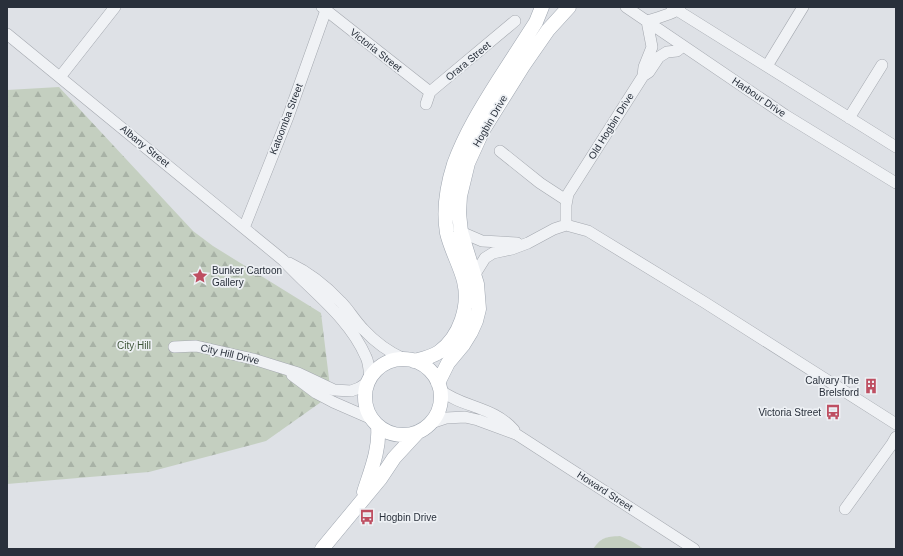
<svg xmlns="http://www.w3.org/2000/svg" width="903" height="556" font-family="Arial,sans-serif">
  <defs>
    <pattern id="forest-firs" width="22" height="20" patternUnits="userSpaceOnUse"><rect width="22" height="20" fill="#c4cfc0"/><path d="M5 1l3.5 6h-7zM16 11l3.5 6h-7z" fill="#a8b2a6"/></pattern>
  </defs>
  <rect width="100%" height="100%" fill="#dee1e6"/>
  <!-- forest -->
  <path fill="url(#forest-firs)" d="M59,87L193,231L213,246L321,313L331,395L266,441L149,472L7,484V90Z"/>
  <!-- garden -->
  <path fill="#c4cfc0" d="M620,536L633,542L644,549H593C602,537 605,537 620,536Z"/>
  <g fill="none" stroke-linecap="round" stroke-linejoin="round">
    <!-- minor casing -->
    <g stroke="#a4a8af" stroke-width="12">
      <path id="minor" d="M322,7L430,92
        M626,7L785,115L896,183
        M672,7L896,147
        M647,21C656,18 675,14 680,7
        M7,34L283,260C311,291 349,317 366,357C369,363 369,371 370,378
        M767,66L803,7
        M643,76L644,67L652,47L647,21
        M60,77L115,7
        M426,104L430,92L515,21
        M849,118L882,65
        M500,151L540,183L566,200
        M566,225V205L568,194L643,76L649,72L659,57L667,52L677,51L683,46
        M244,228L288,117L326,10
        M461,232L482,241L517,243
        M289,263C308,272 326,286 341,302C349,310 355,321 364,330C376,343 389,352 404,359
        M475,274L485,258L493,253L512,249L528,243L554,229L566,225L588,231L704,302L896,424
        M174,347L196,346L253,359L298,373L334,390L351,391L359,388L368,382
        M292,375L316,393L333,402L372,419
        M440,390C463,408 493,406 514,430
        M431,423L446,418L465,417L478,420L516,434L694,549
        M845,509L892,444L896,437"/>
    </g>
    <!-- major casing -->
    <g stroke="#9fa6b0" stroke-width="15">
      <path id="major" d="M365 397a38 38 0 1 1 76 0a38 38 0 1 1-76 0Z
        M414,361C422,359 432,357 439,352C460,337 470,306 464,281C460,265 451,250 447,233C443,210 447,186 454,164C465,134 481,108 498,81C511,61 523,42 536,22L542,7
        M438,383L448,363L463,345L471,332L476,321L479,309L477,284L461,232L459,213L460,196L468,163L483,130L523,66L548,30L569,7
        M364,492C371,470 380,449 378,426
        M322,549L380,479L394,458L418,432"/>
    </g>
    <!-- minor -->
    <use href="#minor" stroke="#f0f2f5" stroke-width="11"/>
    <!-- major -->
    <use href="#major" stroke="#fff" stroke-width="14"/>
  </g>
  <!-- icons -->
  <defs>
    <g id="sight-bare" transform="scale(1.2)"><path d="M0-6L1.8-2.2L6-1.7L2.9 1.2L3.7 5.4L0 3.3L-3.7 5.4L-2.9 1.2L-6-1.7L-1.8-2.2Z" fill="#be4f62" stroke="#edf0f4" stroke-width="2.5" paint-order="stroke"/></g>
    <g id="building-bare" transform="scale(1.2)"><path d="M-4-6H4V6H1V3H-1V6H-4ZM-2.5-4.3h1.7v1.8h-1.7ZM.8-4.3h1.7v1.8H.8ZM-2.5-1h1.7V.8h-1.7ZM.8-1h1.7V.8H.8Z" fill="#be4f62" stroke="#edf0f4" stroke-width="2.5" paint-order="stroke"/></g>
    <g id="bus-bare" transform="scale(1.2)"><path d="M-5-6H5V4H4V6H2V4H-2V6H-4V4H-5ZM-3.5-4V0h7V-4ZM-3.5 1.2v1.5H-2V1.2ZM2 1.2v1.5H3.5V1.2Z" fill="#be4f62" stroke="#edf0f4" stroke-width="2.5" paint-order="stroke"/></g>
  </defs>
  <g fill-rule="evenodd">
    <use href="#sight-bare" x="200" y="276"/>
    <use href="#building-bare" x="871" y="386"/>
    <use href="#bus-bare" x="833" y="412"/>
    <use href="#bus-bare" x="367" y="517"/>
  </g>
  <g text-anchor="middle" dominant-baseline="central" stroke-width="3.5" stroke-linejoin="round" paint-order="stroke">
    <!-- street labels -->
    <g font-size="10" fill="#29303b" stroke="#edf0f4">
      <text transform="translate(376 50) rotate(38)">Victoria Street</text>
      <text transform="translate(468 61) rotate(-40)">Orara Street</text>
      <text transform="translate(759 97) rotate(34)">Harbour Drive</text>
      <text transform="translate(286 119) rotate(-69)">Katoomba Street</text>
      <text transform="translate(490 121) rotate(-60)">Hogbin Drive</text>
      <text transform="translate(611 126) rotate(-58)">Old Hogbin Drive</text>
      <text transform="translate(145 146) rotate(39)">Albany Street</text>
      <text transform="translate(230 354) rotate(13)">City Hill Drive</text>
      <text transform="translate(605 491) rotate(33)">Howard Street</text>
    </g>
    <!-- poi labels -->
    <g font-size="10" fill="#29303b" stroke="#edf0f4" text-anchor="start">
      <text x="212" y="270">Bunker Cartoon<tspan x="212" dy="12">Gallery</tspan></text>
      <text x="859" y="380" text-anchor="end">Calvary The<tspan x="859" dy="12">Brelsford</tspan></text>
      <text x="821" y="412" text-anchor="end">Victoria Street</text>
      <text x="379" y="517">Hogbin Drive</text>
    </g>
    <!-- park labels -->
    <g font-size="10" fill="#3e5538" stroke="#edf0f4">
      <text x="134" y="345">City Hill</text>
    </g>
  </g>
  <!-- border -->
  <rect width="903" height="556" fill="none" stroke="#29303b" stroke-width="16"/>
</svg>
